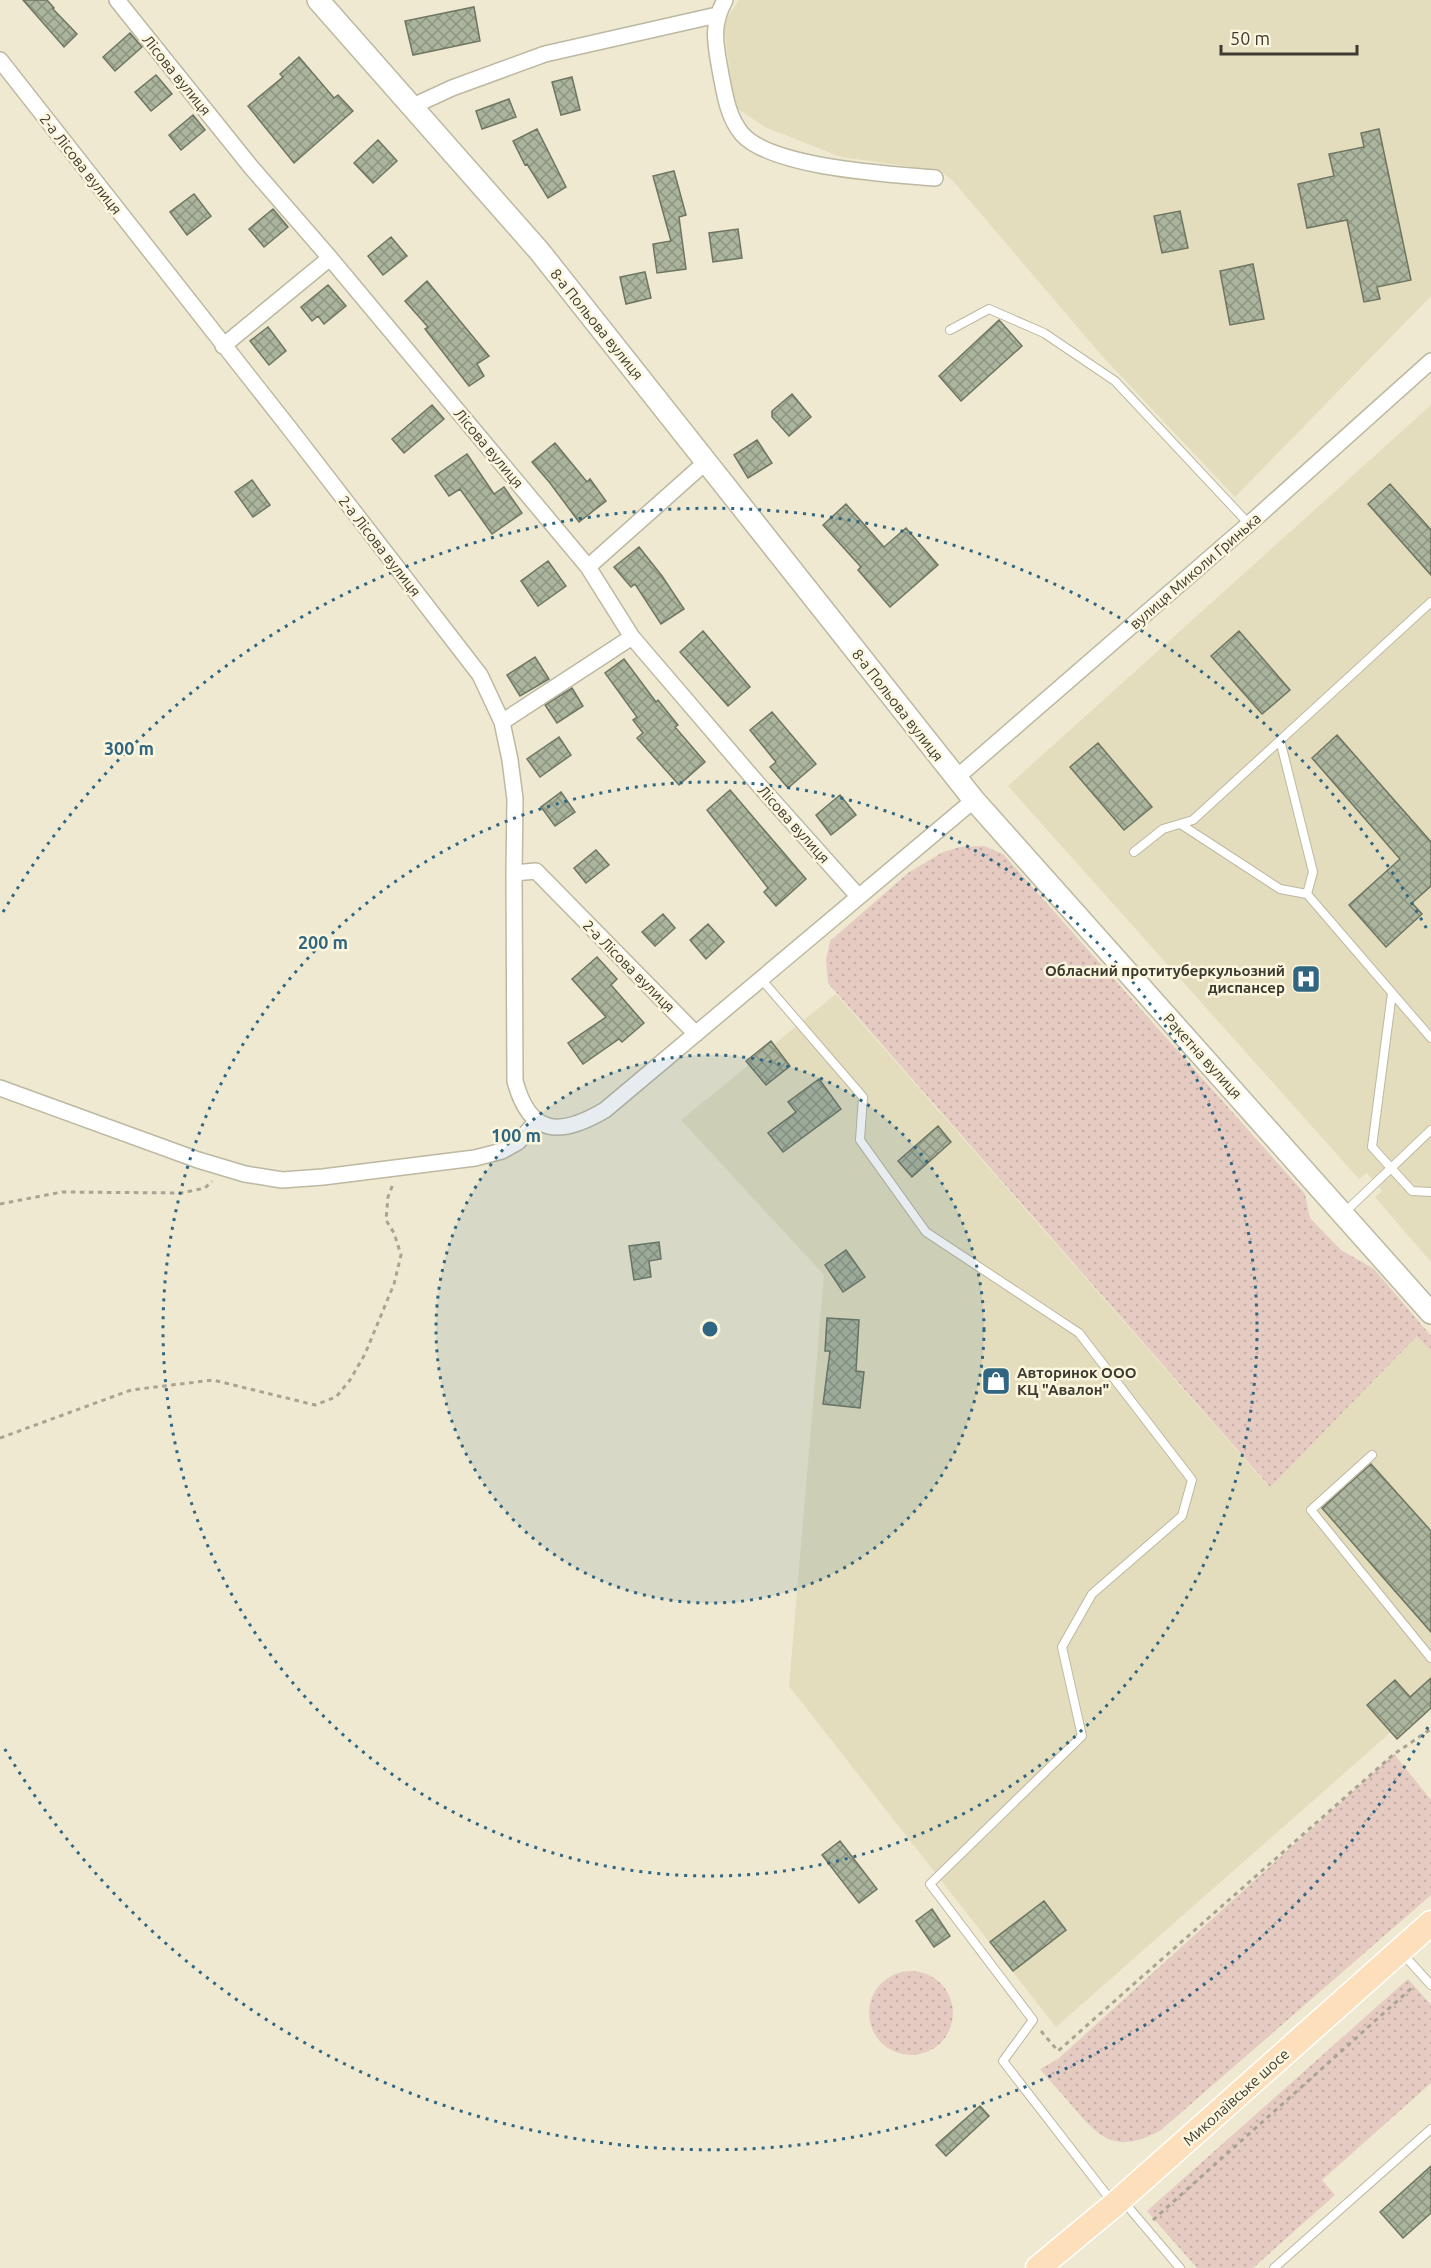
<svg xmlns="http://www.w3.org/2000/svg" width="1431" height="2268" font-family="Ubuntu,sans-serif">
  <defs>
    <pattern id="grass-dots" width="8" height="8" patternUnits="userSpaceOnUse" patternTransform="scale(1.5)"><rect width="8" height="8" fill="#e5cbc1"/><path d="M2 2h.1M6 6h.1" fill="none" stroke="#c5afa6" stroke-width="1.8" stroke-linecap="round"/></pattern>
    <pattern id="building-cross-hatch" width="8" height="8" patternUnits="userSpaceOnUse" patternTransform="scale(1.5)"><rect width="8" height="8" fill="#abb49d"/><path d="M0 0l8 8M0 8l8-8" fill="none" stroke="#8c9481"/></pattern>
  </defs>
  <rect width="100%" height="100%" fill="#eee9d0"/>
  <!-- built -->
  <path fill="#e3ddbd" d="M739,0H1431V296L1235,497L1103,357L953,181L941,171L841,157L765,127L735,107L723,24Z
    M1431,405V1262L1375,1197L1382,1191L1367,1173L1359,1179L1008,786Z
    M836,994L1269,1487L1417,1335L1431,1351V1678L1410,1697L1395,1680L1367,1705L1391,1732L1056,2027L789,1686L824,1275L681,1120Z"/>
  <!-- grass -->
  <path fill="url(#grass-dots)" d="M984,846L1003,854L1305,1194L1310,1218L1341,1250L1374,1269L1431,1336V1351L1417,1336L1270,1487L828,983L826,960L830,941L908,873L943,852L960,847Z
    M1394,1754L1431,1800V1895L1161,2130C1119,2153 1102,2142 1074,2108C1063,2095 1051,2082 1040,2069L1058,2059Z
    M869 2013a42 42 0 1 1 84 0a42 42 0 1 1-84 0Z
    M1408,1979L1431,2005V2083L1322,2180L1335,2195L1253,2268H1197L1147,2211Z"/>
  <!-- building -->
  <path fill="url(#building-cross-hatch)" stroke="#6e7661" stroke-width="1.5" d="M23,0H47L54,8L53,9L77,34L64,47Z
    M474,7L480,41L413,55L405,21Z
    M130,33L142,47L115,71L103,57Z
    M299,57L334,98L338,95L353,111L294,163L248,106L283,77L280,74Z
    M156,75L172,94L151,111L135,92Z
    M572,77L580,110L561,115L552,82Z
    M509,99L516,117L482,129L476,111Z
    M193,115L205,130L181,150L169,135Z
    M537,129L566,187L548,198L527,164L525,165L513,141Z
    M1379,129L1411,280L1377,287L1380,299L1364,302L1347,220L1307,228L1298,184L1334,176L1329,154L1364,147L1361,133Z
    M378,140L397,161L373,183L354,163Z
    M674,171L686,215L679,217L686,269L657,273L653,244L671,241L653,176Z
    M194,194L211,216L187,235L170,212Z
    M273,209L288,227L264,247L249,229Z
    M1180,211L1188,248L1162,253L1154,216Z
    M738,229L742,258L713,262L709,233Z
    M391,237L407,256L383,275L368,256Z
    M1253,264L1264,319L1230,325L1220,271Z
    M645,272L651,298L626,304L620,277Z
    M427,281L489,356L477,364L484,376L469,386L425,329L428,327L405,301Z
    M328,285L346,306L324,324L318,316L312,321L301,307Z
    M999,320L1022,346L961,401L939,376Z
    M268,327L286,351L269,365L250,341Z
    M792,394L811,417L789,436L772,417V411Z
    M432,405L444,419L404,453L392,439Z
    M757,440L772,463L748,478L734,455Z
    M555,443L587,482L590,479L606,501L579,522L550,483L532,462Z
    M467,454L494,494L504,487L522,513L492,534L460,489L449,496L435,476Z
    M252,480L270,505L253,517L235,492Z
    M1390,484L1431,530V575L1368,504Z
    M846,504L884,547L906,528L938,565L890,607L858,570L861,567L823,525Z
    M639,547L662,576L684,609L661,624L635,584L631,587L614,567Z
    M548,561L566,586L538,606L521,581Z
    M703,631L750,687L728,706L680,652Z
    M1239,631L1290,690L1262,714L1211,656Z
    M535,657L549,679L520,696L507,675Z
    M624,659L656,702L658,700L678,725L675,727L705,762L679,785L637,738L643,733L633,720L637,717L605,673Z
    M572,688L583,706L557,723L545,705Z
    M772,712L816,764L788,788L770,767L776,762L750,730Z
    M1337,735L1431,842V886L1412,903L1422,914L1386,947L1349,905L1400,859L1312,758Z
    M559,737L571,755L540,777L527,759Z
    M1098,743L1152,807L1124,830L1070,767Z
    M730,790L806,879L776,906L764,892L768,888L707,810Z
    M561,792L575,812L555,826L541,807Z
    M840,795L856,815L831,835L816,815Z
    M596,850L609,865L586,883L574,868Z
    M663,914L675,928L655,946L642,932Z
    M708,924L724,942L706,959L690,940Z
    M597,957L617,979L611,985L644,1023L622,1042L619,1039L583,1064L568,1043L606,1017L572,979Z
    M771,1041L790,1066L766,1085L746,1061Z
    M819,1079L841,1109L783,1152L768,1133L796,1112L788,1102Z
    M938,1126L951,1142L912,1177L898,1161Z
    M659,1242L661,1259L649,1261L651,1277L634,1280L629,1246Z
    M846,1250L865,1277L843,1292L825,1265Z
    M827,1318L859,1320L856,1371L864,1372L860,1408L823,1404L830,1351H825Z
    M1371,1464L1431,1531V1632L1322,1508Z
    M1431,1678V1708L1397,1739L1367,1705L1395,1680L1410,1697Z
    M840,1841L877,1889L859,1903L822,1855Z
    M1044,1901L1066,1930L1013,1971L990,1942Z
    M932,1909L950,1936L934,1947L916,1921Z
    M980,2106L989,2116L946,2156L936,2145Z
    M1431,2166V2213L1403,2238L1380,2212Z"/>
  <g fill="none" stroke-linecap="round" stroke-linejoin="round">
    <!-- lane casing -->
    <g stroke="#bdb8a1" stroke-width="10">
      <path id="lane" d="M950,330L989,309L1044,333L1115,381L1249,524
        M1280,740L1313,872L1307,894
        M1182,825L1280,889L1307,894L1431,1038
        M1134,852L1163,829L1193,820L1431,602
        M762,980L863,1097L860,1140L926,1232L1079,1333L1192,1480L1182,1516L1092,1594L1062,1647L1082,1736L930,1884L1033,2020L1003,2061L1113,2203
        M1392,993L1372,1147L1412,1191L1431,1192
        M1344,1213L1431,1130
        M1372,1455L1311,1510L1431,1658
        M1402,1953L1431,1985
        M1124,2202L1180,2268
        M1274,2268L1431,2129"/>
    </g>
    <!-- street casing -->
    <g stroke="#bdb8a1" stroke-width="18">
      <path id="street" d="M117,0L251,167L330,258L588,567L632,637L758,784L858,896
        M725,0C710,27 716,46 721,75C725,96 728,117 742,134C772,168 890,174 935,178
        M0,60L290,429L480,675L502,722L510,760L515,799L514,873L536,871L696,1034
        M411,107L452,88L545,54L717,15
        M223,346L330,258
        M588,567L707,461
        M502,722L632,637
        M956,778L1249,524L1431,361
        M514,873L515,1081C530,1137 561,1136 605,1110L974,800
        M0,1088L198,1160L245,1174L282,1180L323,1177L475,1158L502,1151L518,1142L537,1121"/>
    </g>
    <!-- secondary casing -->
    <g stroke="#bdb8a1" stroke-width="24">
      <path id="secondary" d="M318,0L540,252L974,800L1431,1313"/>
    </g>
    <!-- primary casing -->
    <g stroke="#fff" stroke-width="27">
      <path id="primary" d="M1038,2268L1114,2205L1431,1923"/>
    </g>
    <!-- path -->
    <path stroke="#a8a491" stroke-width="3" stroke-dasharray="4.5 4.5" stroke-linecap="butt" d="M0,1204L62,1192L181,1193L205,1188L212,1181
      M0,1438L131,1390L213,1380L315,1405L336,1397L350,1380L365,1354L394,1284L401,1255L394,1233L386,1220L388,1197L393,1184
      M1041,2031L1058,2051L1394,1754L1431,1729
      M1153,2220L1414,1986"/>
    <!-- lane -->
    <use href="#lane" stroke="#fff" stroke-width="8"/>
    <!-- street -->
    <use href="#street" stroke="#fff" stroke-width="15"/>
    <!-- secondary -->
    <use href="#secondary" stroke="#fff" stroke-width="21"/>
    <!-- primary -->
    <use href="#primary" stroke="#fddfbc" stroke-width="24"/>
  </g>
  <!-- distance rings -->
  <circle cx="710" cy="1329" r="274" fill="#306681" fill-opacity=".12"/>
  <g fill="none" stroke="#306681" stroke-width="3" stroke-dasharray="3 6">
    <circle cx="710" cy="1329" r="274"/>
    <circle cx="710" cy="1329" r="547"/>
    <path d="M1428 1727A821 821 0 0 1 3 1746M3 912A821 821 0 0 1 1428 931"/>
  </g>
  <!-- icons -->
  <defs>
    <g id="hospital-square" transform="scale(1.5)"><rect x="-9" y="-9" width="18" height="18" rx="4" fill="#306681" stroke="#fbf6dd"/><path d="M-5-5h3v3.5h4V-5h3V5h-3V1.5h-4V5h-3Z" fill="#fff"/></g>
    <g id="shop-square" transform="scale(1.5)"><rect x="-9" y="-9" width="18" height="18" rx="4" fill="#306681" stroke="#fbf6dd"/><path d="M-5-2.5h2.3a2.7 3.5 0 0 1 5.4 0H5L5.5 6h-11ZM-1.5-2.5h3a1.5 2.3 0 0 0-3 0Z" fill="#fff"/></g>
  </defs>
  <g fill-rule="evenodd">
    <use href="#hospital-square" x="1306" y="979"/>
    <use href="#shop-square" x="996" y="1381"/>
  </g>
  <g text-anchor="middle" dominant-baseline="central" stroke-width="5" stroke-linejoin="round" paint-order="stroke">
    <!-- street labels -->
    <g font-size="15" fill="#3d3b31" stroke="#fbf6dd">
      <text transform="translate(177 75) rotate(51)">Лісова вулиця</text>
      <text transform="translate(81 164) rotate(52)">2-а Лісова вулиця</text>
      <text transform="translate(597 324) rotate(51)">8-а Польова вулиця</text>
      <text transform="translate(489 448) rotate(50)">Лісова вулиця</text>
      <text transform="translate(380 546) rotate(52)">2-а Лісова вулиця</text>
      <text transform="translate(1195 571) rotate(-41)">вулиця Миколи Гринька</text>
      <text transform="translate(898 705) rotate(52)">8-а Польова вулиця</text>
      <text transform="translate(794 824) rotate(48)">Лісова вулиця</text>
      <text transform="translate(629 966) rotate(45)">2-а Лісова вулиця</text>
      <text transform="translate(1203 1056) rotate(48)">Ракетна вулиця</text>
      <text transform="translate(1236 2097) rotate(-42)">Миколаївське шосе</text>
    </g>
    <!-- poi labels -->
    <g font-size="15" font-weight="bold" fill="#3d3b31" stroke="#fbf6dd" text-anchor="end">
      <text x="1285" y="970">Обласний протитуберкульозний<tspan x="1285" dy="17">диспансер</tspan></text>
      <text x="1017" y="1372" text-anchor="start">Авторинок ООО<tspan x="1017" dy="17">КЦ "Авалон"</tspan></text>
    </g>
  </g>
  <circle cx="710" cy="1329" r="9" fill="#306681" stroke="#fbf6dd" stroke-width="3"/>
  <g font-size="18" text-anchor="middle" font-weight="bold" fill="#306681" stroke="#fbf6dd" stroke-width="5" stroke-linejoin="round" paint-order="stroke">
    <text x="129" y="755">300 m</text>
    <text x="323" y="949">200 m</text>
    <text x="516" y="1142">100 m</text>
  </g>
  <!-- scale -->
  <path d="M1221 45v9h136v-9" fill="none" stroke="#3d3b31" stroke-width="3"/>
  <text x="1230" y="45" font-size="18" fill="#3d3b31" stroke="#fbf6dd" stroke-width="4.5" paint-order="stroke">50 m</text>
</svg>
